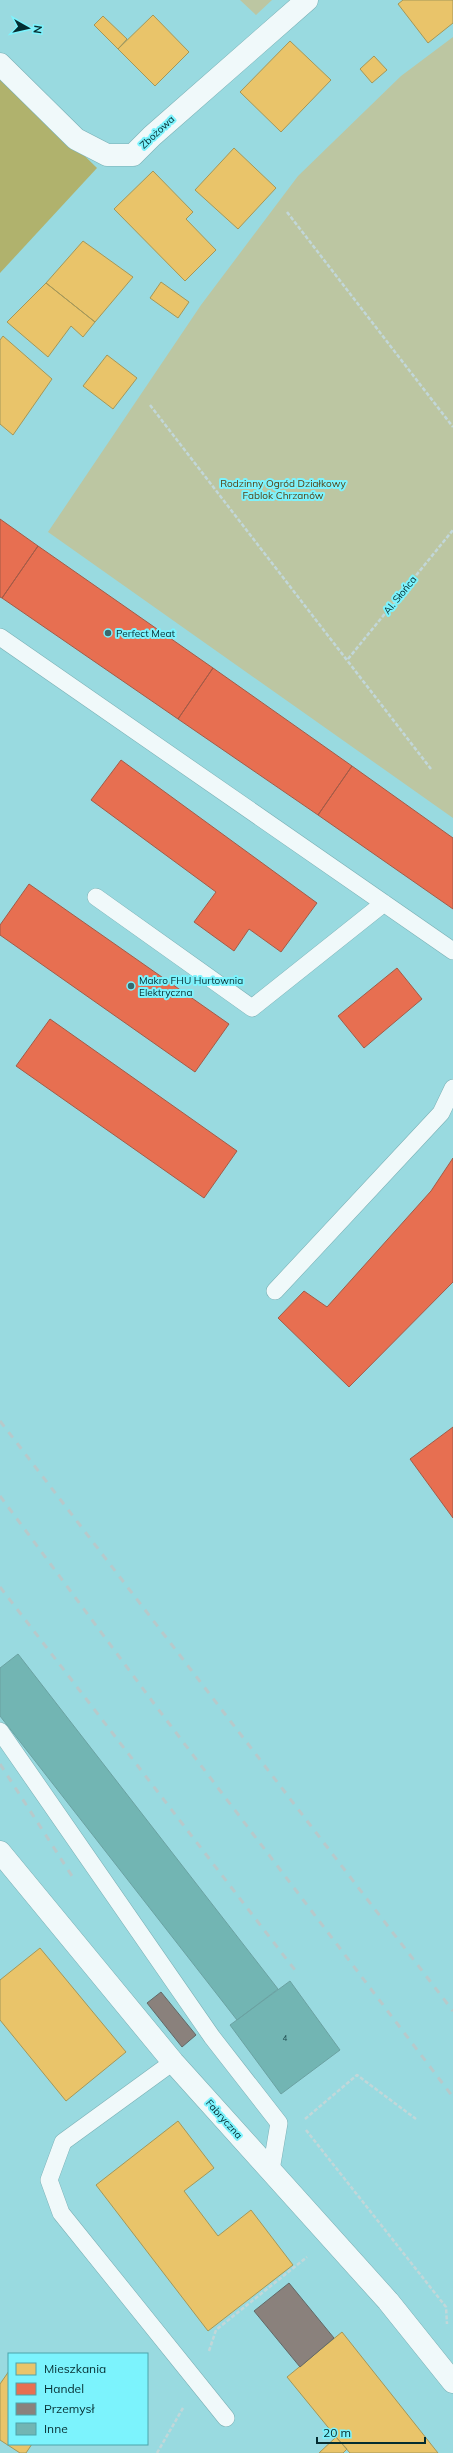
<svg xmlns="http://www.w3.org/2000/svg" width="453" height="2453" font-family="Mulish,sans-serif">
  <rect width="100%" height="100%" fill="#99dae0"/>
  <!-- green -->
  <path fill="#bcc6a2" d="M240,0H272L256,15Z
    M453,37V818L48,532L201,305L298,176L401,76Z"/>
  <!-- forest -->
  <path fill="#b0b26d" d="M0,73L97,168L0,273Z"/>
  <!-- homes -->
  <path fill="#e9c46a" stroke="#a49759" d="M403,0H453V23L428,43L398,4Z
    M153,15L189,52L155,86L118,49Z
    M103,16L127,39L118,49L94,25Z
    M290,41L331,80L281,132L240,92Z
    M374,56L387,70L372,83L360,69Z
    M234,148L276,188L238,229L195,190Z
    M153,171L193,212L186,219L216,250L185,281L114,209Z
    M83,241L133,277L95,322L46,283Z
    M161,282L189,302L178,318L150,298Z
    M46,283L95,322L83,337L71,326L48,357L7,322Z
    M3,336L52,379L13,435L0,424V340Z
    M107,355L137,378L113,409L83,386Z
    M40,1948L126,2052L66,2101L0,2020V1980Z
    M178,2121L214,2168L184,2191L218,2236L251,2210L293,2265L208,2331L96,2185Z
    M342,2332L438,2453H350L336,2437L287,2377Z
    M9,2371V2444H32L26,2453H20L0,2440V2384Z
    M336,2437L347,2449L343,2453H319Z"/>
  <!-- shops -->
  <path fill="#e76f51" stroke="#a35b47" d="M0,519L38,546L2,598L0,597Z
    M38,546L213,668L178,719L2,598Z
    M213,668L352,766L318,815L178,719Z
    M121,760L317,903L281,952L249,929L234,951L194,922L216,892L91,800Z
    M352,766L453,838V909L318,815Z
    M29,884L229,1024L195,1072L0,935V925Z
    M397,968L422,999L364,1048L338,1016Z
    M50,1019L237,1151L204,1198L16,1066Z
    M453,1158V1282L349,1387L278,1318L304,1291L327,1307L431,1191Z
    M453,1427V1518L410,1459Z"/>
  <!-- industry -->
  <path fill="#8a817c" stroke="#626866" d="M161,1992L196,2035L182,2047L147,2003Z
    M289,2283L334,2338L300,2367L254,2311Z"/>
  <!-- building -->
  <path fill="#72b5b3" stroke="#6ba2a2" d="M18,1654L278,1989L237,2020L0,1716V1668Z
    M290,1981L340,2050L281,2094L230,2025Z"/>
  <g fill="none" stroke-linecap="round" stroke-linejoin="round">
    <!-- service casing -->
    <g stroke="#7ab0b5" stroke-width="18">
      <path id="service" d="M0,637L453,951
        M96,897L252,1008L384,903
        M275,1291L441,1113L453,1088
        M0,1731L212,2037L279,2123L271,2170
        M173,2062L63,2142L49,2180L61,2213L226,2418"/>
    </g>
    <!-- minor casing -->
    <g stroke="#7ab0b5" stroke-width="23">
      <path id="minor" d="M0,64L76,139L107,155H133L152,136L307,0
        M0,1852L173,2062L388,2301L453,2382"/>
    </g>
    <!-- path -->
    <path stroke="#c2d7d9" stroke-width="2.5" stroke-dasharray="4 2" stroke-linecap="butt" d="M287,212L453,427
      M150,405L431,769
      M348,659L453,530
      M305,2119L357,2075L416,2119
      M306,2130L446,2307L447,2324
      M209,2351L216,2330L307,2257
      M157,2453L183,2408"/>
    <!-- service -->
    <use href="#service" stroke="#f0f9fa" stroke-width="17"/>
    <!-- minor -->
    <use href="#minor" stroke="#f0f9fa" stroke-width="22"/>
    <!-- rail -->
    <path stroke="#b7c9cb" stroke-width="3" stroke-dasharray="7 7" stroke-linecap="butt" d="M0,1421L453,2011
      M0,1496L158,1709L453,2097
      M0,1587L298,1974
      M0,1764L72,1876"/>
  </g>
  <!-- markers -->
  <g fill="#386a6e" stroke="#7cf3fd" stroke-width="1.5">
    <circle cx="108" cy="633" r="4"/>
    <circle cx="131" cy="986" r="4"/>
  </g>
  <g text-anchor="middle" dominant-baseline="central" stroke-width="4" stroke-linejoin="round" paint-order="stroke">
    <!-- number labels -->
    <g font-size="8" fill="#204f52">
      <text x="285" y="2038">4</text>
    </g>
    <!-- street labels -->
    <g font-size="10" fill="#042d31" stroke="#7cf3fd">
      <text transform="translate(157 132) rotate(-43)">Zbożowa</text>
      <text transform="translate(400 595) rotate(-51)">Al. Słońca</text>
      <text transform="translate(224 2119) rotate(48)">Fabryczna</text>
    </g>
    <!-- park labels -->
    <g font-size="10" fill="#543f12" stroke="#7cf3fd">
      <text x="283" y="483">Rodzinny Ogród Działkowy<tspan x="283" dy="12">Fablok Chrzanów</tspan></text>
    </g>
    <!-- poi labels -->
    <g font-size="10" fill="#042d31" stroke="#7cf3fd" text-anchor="start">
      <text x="116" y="633">Perfect Meat</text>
      <text x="139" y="980">Makro FHU Hurtownia<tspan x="139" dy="12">Elektryczna</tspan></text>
    </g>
  </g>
  <!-- legend -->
  <rect x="8" y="2353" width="140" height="92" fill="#7cf3fd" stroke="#4ca4ab"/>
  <rect x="16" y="2363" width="20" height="12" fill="#e9c46a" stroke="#4ca4ab"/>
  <text x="44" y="2373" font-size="12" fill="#042d31">Mieszkania</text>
  <rect x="16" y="2383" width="20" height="12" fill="#e76f51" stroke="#4ca4ab"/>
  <text x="44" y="2393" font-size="12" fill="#042d31">Handel</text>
  <rect x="16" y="2403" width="20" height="12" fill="#8a817c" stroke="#4ca4ab"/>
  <text x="44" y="2413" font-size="12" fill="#042d31">Przemysł</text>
  <rect x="16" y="2423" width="20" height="12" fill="#72b5b3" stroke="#4ca4ab"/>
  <text x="44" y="2433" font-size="12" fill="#042d31">Inne</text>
  <!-- north arrow -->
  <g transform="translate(28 28) rotate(98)" stroke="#7cf3fd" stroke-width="3" paint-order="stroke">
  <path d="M0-3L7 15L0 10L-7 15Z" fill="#042d31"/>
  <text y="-6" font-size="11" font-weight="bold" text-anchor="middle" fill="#042d31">N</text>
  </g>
  <!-- scale -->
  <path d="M317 2437v6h108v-6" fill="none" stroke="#042d31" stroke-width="2"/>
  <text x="323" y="2437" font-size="12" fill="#042d31" stroke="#7cf3fd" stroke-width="3" paint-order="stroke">20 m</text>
</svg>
